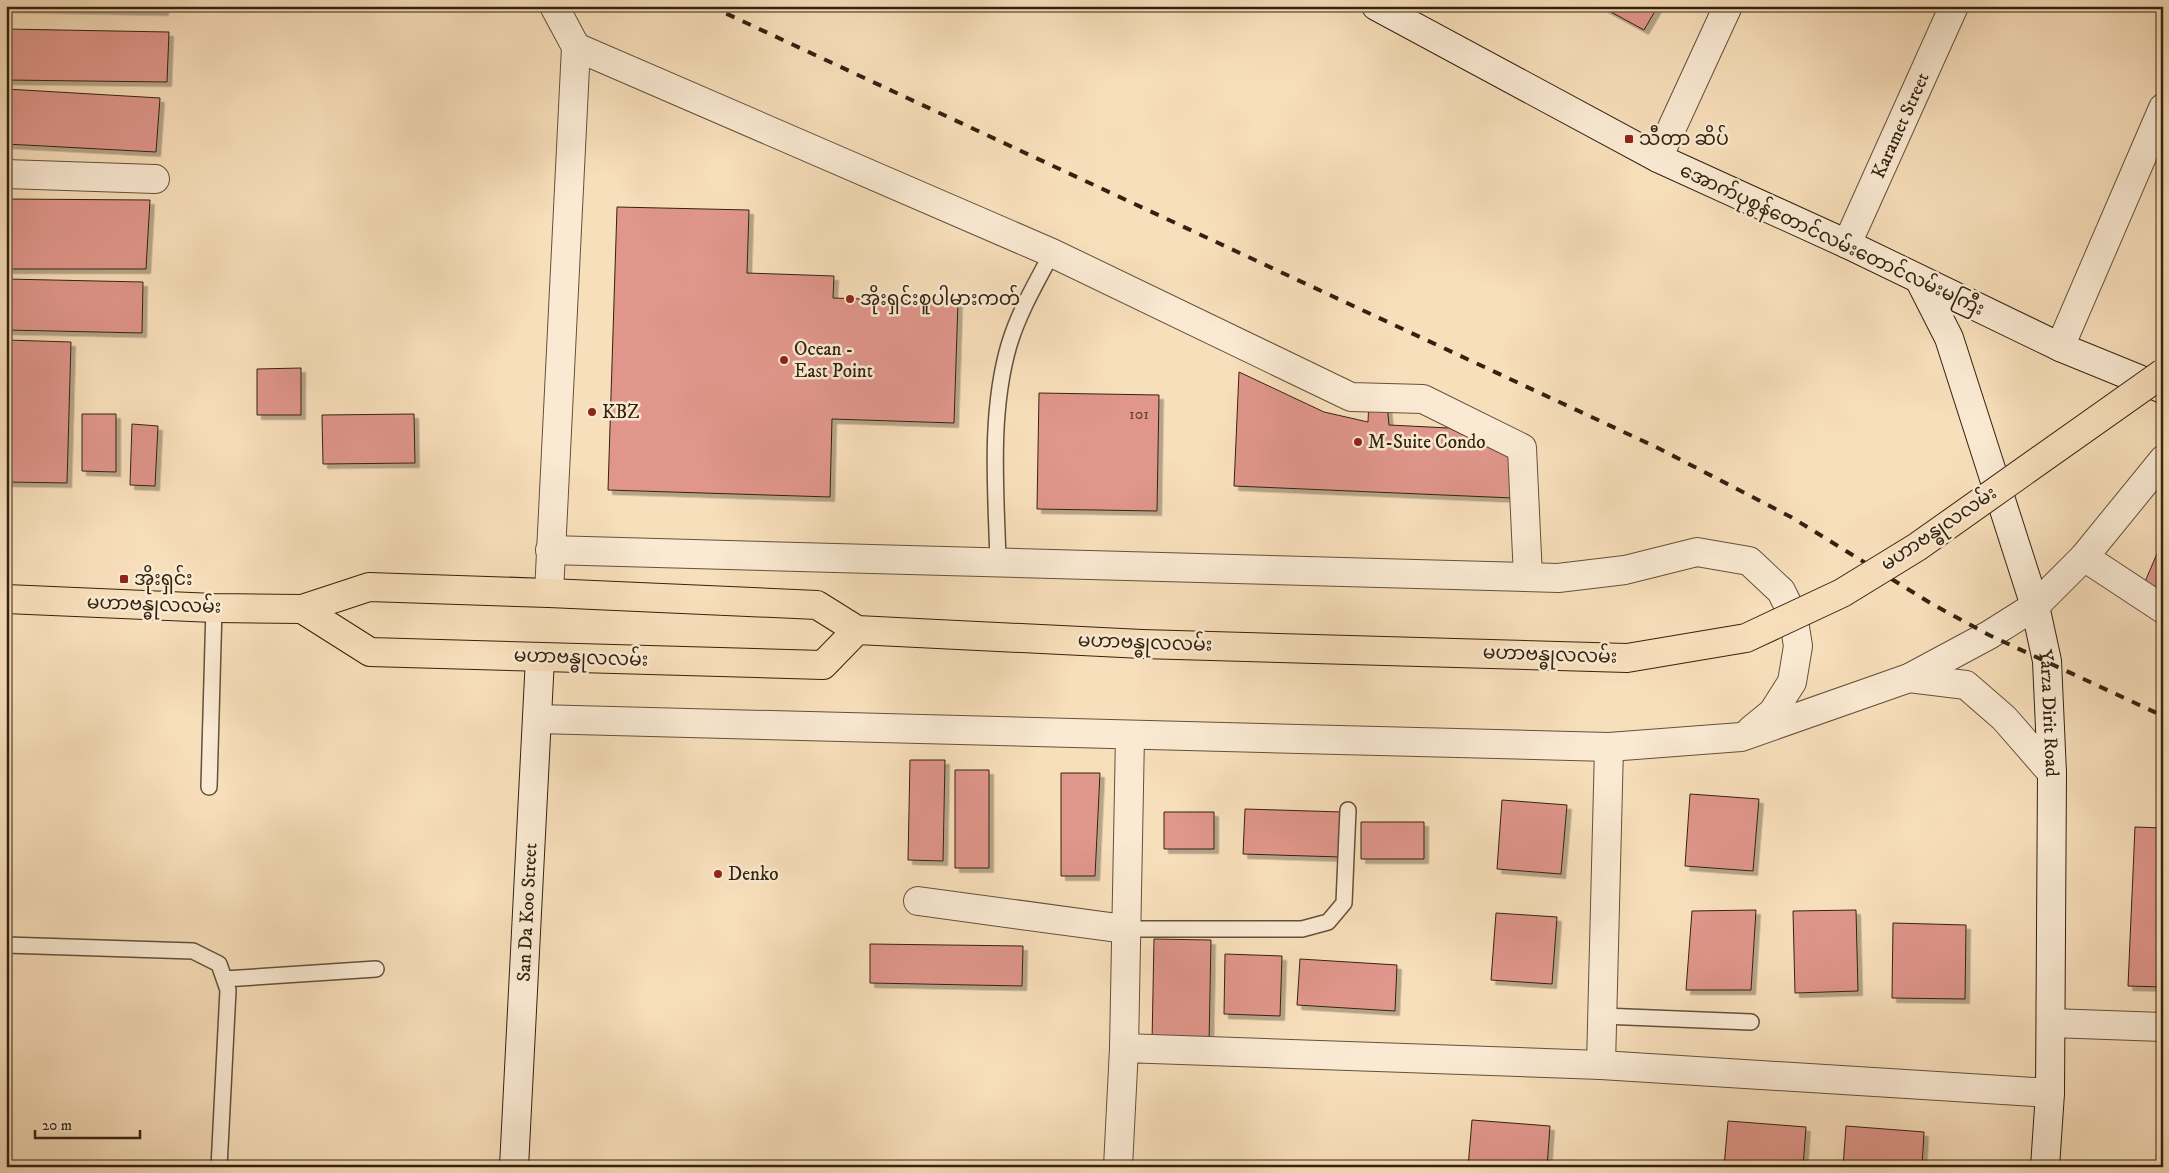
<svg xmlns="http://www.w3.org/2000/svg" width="2169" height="1173" font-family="'IM FELL DW Pica','Noto Sans Myanmar',serif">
  <defs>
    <filter id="shadow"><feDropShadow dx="4.5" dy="4.5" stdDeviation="0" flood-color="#0004"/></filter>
  </defs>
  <rect width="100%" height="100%" fill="#f8dfbb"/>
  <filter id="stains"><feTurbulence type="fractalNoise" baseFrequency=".004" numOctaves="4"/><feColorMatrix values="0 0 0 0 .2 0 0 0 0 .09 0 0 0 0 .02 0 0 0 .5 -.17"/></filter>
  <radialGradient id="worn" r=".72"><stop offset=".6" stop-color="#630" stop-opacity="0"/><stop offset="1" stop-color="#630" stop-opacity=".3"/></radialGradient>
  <!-- building -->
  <path fill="#e0968b" stroke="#33220f" filter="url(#shadow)" d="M6,6H164V11L6,8Z
    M1600,6H1658L1644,30Z
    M6,29L169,32L167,82L6,80Z
    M6,89L160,98L156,152L6,144Z
    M6,199L150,200L146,269H6Z
    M617,207L749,210L747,273L834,276L833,298L958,302L954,423L832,419L830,497L608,490Z
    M6,279L143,282L142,333L6,330Z
    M6,340L71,342L67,483L6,482Z
    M301,368V415H257V369Z
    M1239,372L1324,412L1368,422L1369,400L1387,404L1389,425L1449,428L1511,456L1513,498L1234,486Z
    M1039,393L1159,395L1157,511L1037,509Z
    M82,414H116V472L82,471Z
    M414,414L415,463L323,464L322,415Z
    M132,424L158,426L155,486L130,485Z
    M2159,549L2163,551V600L2141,591Z
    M910,760H945L943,861L908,860Z
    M955,770H989V868H955Z
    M1061,773H1100L1095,876H1061Z
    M1690,794L1759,799L1753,871L1685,866Z
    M1502,800L1567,805L1561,874L1497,869Z
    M1245,809L1342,812L1341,857L1243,854Z
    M1164,812H1214V849H1164Z
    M1361,822H1424V859H1361Z
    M2135,827L2163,828V987L2128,986Z
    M1756,910L1751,990H1686L1692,911Z
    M1856,910L1858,991L1795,993L1793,911Z
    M1496,913L1557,917L1552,984L1491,980Z
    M1893,923L1966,925L1965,999L1892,998Z
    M1154,939L1211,940L1209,1044L1152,1043Z
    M870,944L1023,946L1022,986L870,983Z
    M1225,954L1282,956L1280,1016L1224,1014Z
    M1300,959L1397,965L1395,1011L1297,1005Z
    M1472,1120L1550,1126L1547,1167H1468Z
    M1728,1121L1806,1127L1803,1167H1724Z
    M1846,1126L1924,1132L1922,1167H1843Z"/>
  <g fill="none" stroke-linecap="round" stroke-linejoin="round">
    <!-- lane casing -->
    <g stroke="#64513a" stroke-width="18">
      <path id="lane" d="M998,561C996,490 989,414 1009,345C1019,312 1036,283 1052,253
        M209,787L214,608
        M1125,929H1302L1328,922L1344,903L1348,810
        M6,945L193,951L219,964L228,990L219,1167
        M224,979L376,969
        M1603,1016L1751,1022"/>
    </g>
    <!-- street casing -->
    <g stroke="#64513a" stroke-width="30">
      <g id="street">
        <path d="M576,47L1052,253L1351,397L1423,399L1522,448L1528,577"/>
        <path d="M1658,158L1728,6"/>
        <path d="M6,174L155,179"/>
        <path id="s1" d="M1847,244L1954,6"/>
        <path d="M2060,347L2163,108"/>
        <path d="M550,550L1558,578L1625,570L1697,552L1749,561L1781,591L1793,615L1798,646L1792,682L1773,712L1751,730"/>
        <path d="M2084,557L2163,609"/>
        <path d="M549,593L576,47L554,6"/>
        <path d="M1909,678L1966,685L2004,718L2052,773"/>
        <path d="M537,719L1609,747L1741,737L1909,678L1989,635L2035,606L2084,557L2163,460"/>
        <path d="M918,901L1125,929"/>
        <path d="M2051,1023L2163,1027"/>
        <path d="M1124,1048L1130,736"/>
        <path d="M1601,1065L1609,747"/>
        <path d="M1118,1167L1124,1048L1601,1065L2050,1093"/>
      </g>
    </g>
    <!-- secondary casing -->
    <g stroke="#33220f" stroke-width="30">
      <g id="secondary">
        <path d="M1376,6L1658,158L1847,244L2060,347L2163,389"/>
        <path id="s2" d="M1920,281L1949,338L2035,606L2047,661L2052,773L2050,1093L2045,1167"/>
        <path id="s3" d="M514,1167L540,658"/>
      </g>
    </g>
    <!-- primary casing -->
    <g stroke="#33220f" stroke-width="30">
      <path id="primary" d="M6,599L214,608L302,609L369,587L549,593L817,605L857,630L1142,644
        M302,609L370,652L823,665L857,630"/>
    </g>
    <!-- lane -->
    <use href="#lane" stroke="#faead3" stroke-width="15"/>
    <!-- street -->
    <use href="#street" stroke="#faead3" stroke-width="28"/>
    <!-- secondary -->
    <use href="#secondary" stroke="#faead3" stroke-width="28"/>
    <!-- primary -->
    <use href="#primary" stroke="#f8dfbb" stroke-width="28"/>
    <!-- rail -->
    <path stroke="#33220f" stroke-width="4" stroke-dasharray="9 9" stroke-linecap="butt" d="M710,6L1658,448L1791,517L1932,604L1989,635L2163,716"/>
    <!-- primary-bridge casing -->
    <g stroke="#33220f" stroke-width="30" stroke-linecap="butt">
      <path id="primary-bridge" d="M1142,644L1627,658L1746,638L1842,593L1917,547L2163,373"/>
    </g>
    <!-- primary-bridge -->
    <use href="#primary-bridge" stroke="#f8dfbb" stroke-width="28"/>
  </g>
  <!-- markers -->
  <g fill="#8f2418" stroke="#faead3" stroke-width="2">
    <rect x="1624" y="134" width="10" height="10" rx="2.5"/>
    <circle cx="850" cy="299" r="5"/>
    <circle cx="784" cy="360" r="5"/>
    <circle cx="592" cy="412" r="5"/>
    <circle cx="1358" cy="442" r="5"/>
    <rect x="119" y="574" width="10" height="10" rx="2.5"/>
    <circle cx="718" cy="874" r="5"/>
  </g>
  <g text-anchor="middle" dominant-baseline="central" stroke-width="5" stroke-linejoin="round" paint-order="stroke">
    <!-- number labels -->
    <g font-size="16" fill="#5e3f2e">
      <text x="1139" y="414">101</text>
    </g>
    <!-- street labels -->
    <g font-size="19" fill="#33220f" stroke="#faead3">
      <text stroke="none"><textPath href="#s1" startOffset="130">Karamet Street</textPath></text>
      <text transform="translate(1832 240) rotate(25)">အောက်ပုစွန်တောင်လမ်းတောင်လမ်းမကြီး</text>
      <text transform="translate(1939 529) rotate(-34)">မဟာဗန္ဓုလလမ်း</text>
      <text transform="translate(154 605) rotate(2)">မဟာဗန္ဓုလလမ်း</text>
      <text transform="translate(1145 643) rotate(2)">မဟာဗန္ဓုလလမ်း</text>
      <text transform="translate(1550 655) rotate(2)">မဟာဗန္ဓုလလမ်း</text>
      <text transform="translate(581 658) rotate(2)">မဟာဗန္ဓုလလမ်း</text>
      <text stroke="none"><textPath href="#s2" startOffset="454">Yarza Dirit Road</textPath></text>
      <text stroke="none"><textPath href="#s3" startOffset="255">San Da Koo Street</textPath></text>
    </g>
    <!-- poi labels -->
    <g font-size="19" fill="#33220f" stroke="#faead3" text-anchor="start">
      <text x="1639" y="139">သီတာ ဆိပ်</text>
      <text x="860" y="299">အိုးရှင်းစူပါမားကတ်</text>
      <text x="794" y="349">Ocean -<tspan x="794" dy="22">East Point</tspan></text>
      <text x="602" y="412">KBZ</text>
      <text x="1368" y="442">M-Suite Condo</text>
      <text x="134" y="579">အိုးရှင်း</text>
      <text x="728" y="874">Denko</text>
    </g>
  </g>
  <!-- margin -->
  <rect width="2169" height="1173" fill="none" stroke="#f8dfbb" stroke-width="25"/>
  <rect x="8" y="8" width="2154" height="1158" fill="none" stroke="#33220f" stroke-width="2.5"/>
  <rect x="12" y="12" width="2144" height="1148" fill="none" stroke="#33220f"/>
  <!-- scale -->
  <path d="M35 1130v8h105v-8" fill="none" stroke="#33220f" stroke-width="2.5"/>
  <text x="42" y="1130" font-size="15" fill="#33220f" stroke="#faead3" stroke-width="4" paint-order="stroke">20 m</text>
  <rect width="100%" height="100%" filter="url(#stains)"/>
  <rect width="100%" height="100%" fill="url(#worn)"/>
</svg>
